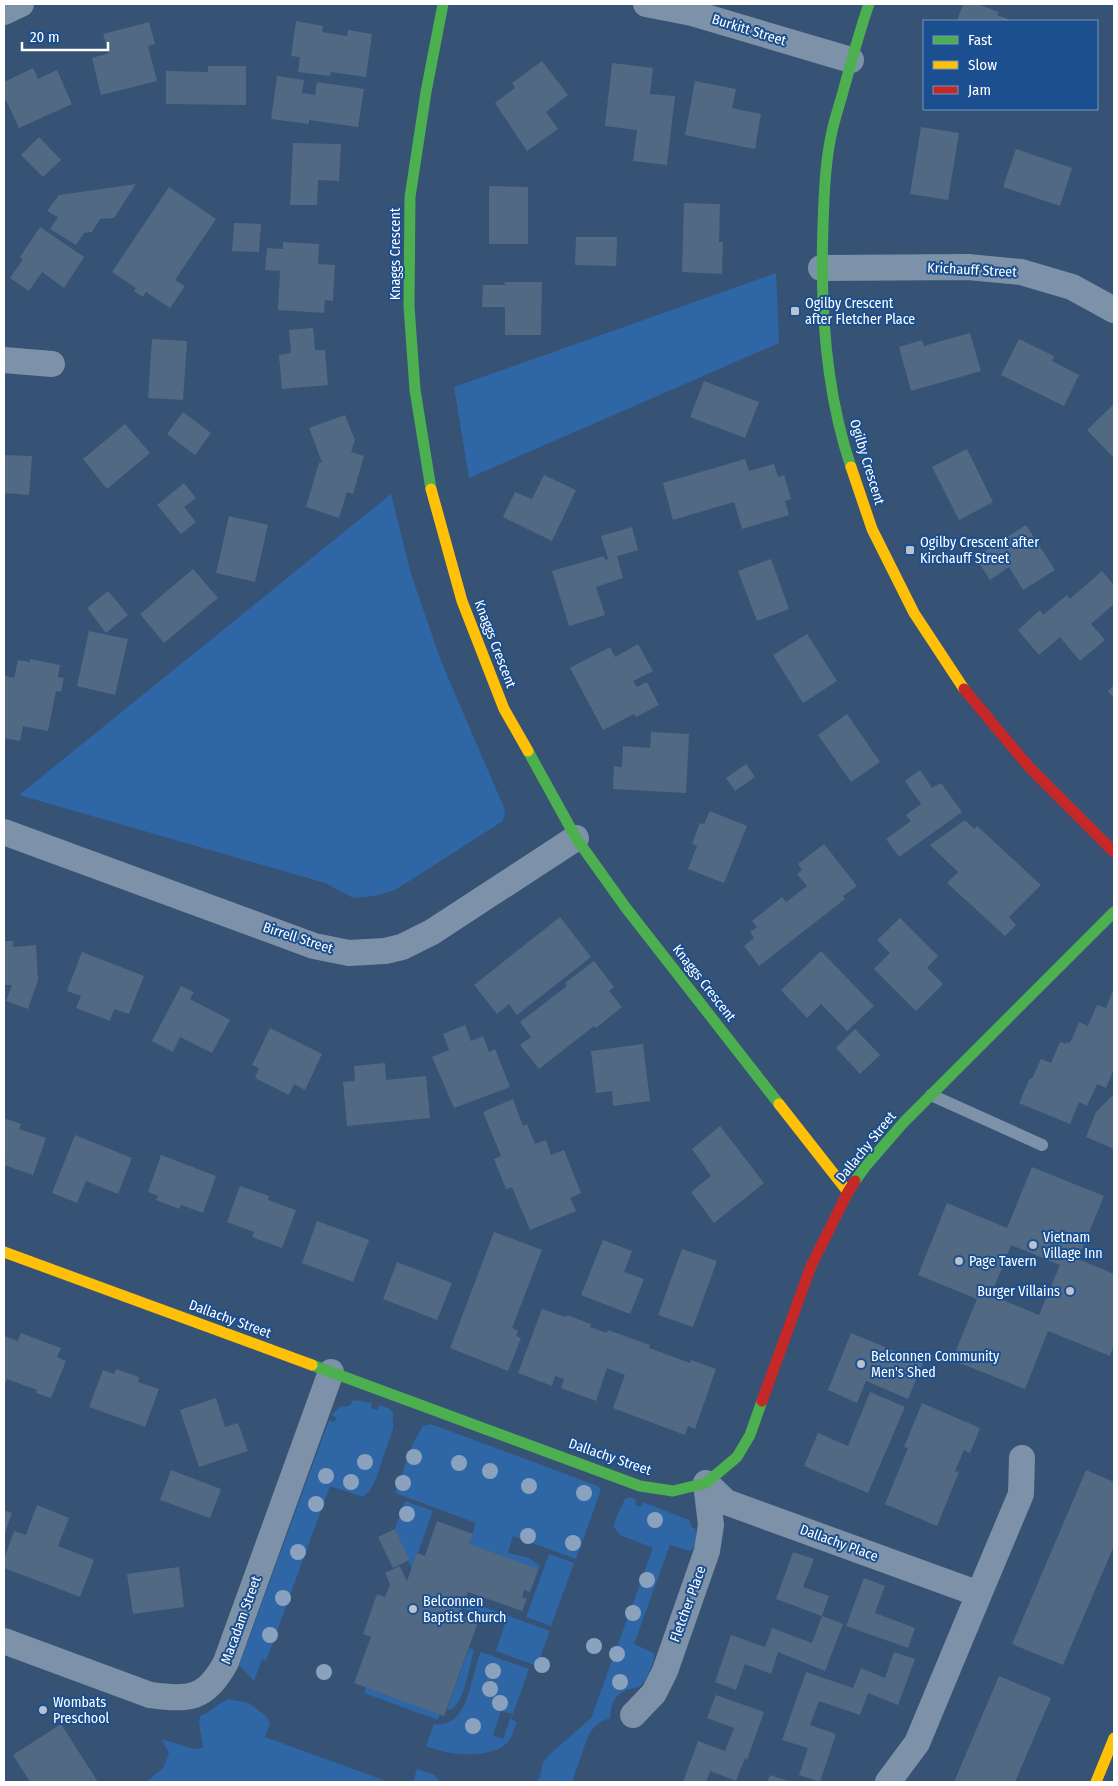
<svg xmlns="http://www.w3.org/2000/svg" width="1118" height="1786" font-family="'Fira Sans Condensed',sans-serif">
  <rect width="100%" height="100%" fill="#365274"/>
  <!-- green -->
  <path fill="#2f66a5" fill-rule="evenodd" d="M776,273L779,343L469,478L454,387Z
    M391,494L411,574L441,661L505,810L503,821L395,890L375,896L353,898L325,883L19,795Z
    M354,1400L372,1403L371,1408L378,1410L379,1405L390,1409L393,1413V1429L375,1481L369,1492L363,1497L330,1486L270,1650L266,1661L262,1659L254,1681L239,1665L328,1423L330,1420L334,1422L337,1418L331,1415L341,1406L345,1407L351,1405L352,1401Z
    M431,1424L598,1486L601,1490L576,1559L513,1536L508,1553L529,1558L540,1566L530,1592L469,1544L476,1523L395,1493L413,1443L423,1426Z
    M630,1497L636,1500L635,1505L641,1507L643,1502L689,1520L692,1528H695C698,1536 697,1547 690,1551L670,1545L634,1644L654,1653V1661L645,1681L639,1687L626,1690L618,1695L612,1704L610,1718C599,1722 594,1726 588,1736L572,1782H535L540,1777L543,1762L549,1755L591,1718L653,1548L620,1535L614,1527L616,1518L625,1499Z
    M405,1501L433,1511L412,1569L394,1531Z
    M549,1554L574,1563L551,1626L526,1617Z
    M465,1600L550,1631L537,1666L496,1651L505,1624L462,1608Z
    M469,1648L474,1650C469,1666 465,1703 450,1710L447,1709Z
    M481,1652L529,1669L511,1719L517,1722C514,1728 512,1739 507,1743C489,1760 447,1755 426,1746L434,1724C470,1729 470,1675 481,1652ZM501,1711L512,1714L503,1739L493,1735Z
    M366,1687L440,1714L438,1720L364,1693Z
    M228,1699L249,1703L267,1717L270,1724L265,1737L389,1782H146L163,1768L169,1754L162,1739L194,1749L203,1748L199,1722L200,1716C211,1712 218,1703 228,1699Z
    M417,1769L435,1775L439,1782H413Z"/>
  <!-- building -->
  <path fill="#526984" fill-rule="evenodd" d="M963,4H977L999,12L997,15L1013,21H957Z
    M296,21L323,26L322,32L347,36L348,30L372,34L366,77L331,72L330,76L298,72L300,57L291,56Z
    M149,22L155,44L148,46L157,81L101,95L92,58L109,53L103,34Z
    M542,61L568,95L546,112L558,129L527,151L495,103L515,88L512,83Z
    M612,63L653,68L650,94L675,96L667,165L633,161L637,130L605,126Z
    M208,66H246V105L166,104V71L208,72Z
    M33,68L38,79L57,70L72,104L19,128L6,100H4V82Z
    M277,76L304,80L302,93L315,95L317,82L364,89L358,127L309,120V124L271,119Z
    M695,81L736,89L732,108L761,114L755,149L685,135Z
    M921,127L959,133L948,200L910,194Z
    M39,137L61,160L43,177L21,155Z
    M293,143L341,144L339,181L318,180L317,205H290Z
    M1016,149L1072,168L1060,206L1003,187Z
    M136,184L114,218L100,219L92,232L84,233L76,245L50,229L58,217L47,211L59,195Z
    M489,186L528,187V244H489Z
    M169,187L216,219L175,280L185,286L170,308L146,292L143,297L134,291L136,288L112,272Z
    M684,203L720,204L719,242H723L722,274L682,272Z
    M234,223L261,224L259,252L232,251Z
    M40,227L84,257L64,288L42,272L29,291L10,278L23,259L20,257Z
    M576,237H617L616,266L575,265Z
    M283,242L319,244L318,264L335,265L333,301L325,300L324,313L278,310L280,271L265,270L267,248L283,249Z
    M504,282H542L541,335H505V307H482L483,285H505Z
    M313,328L315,350H325L328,385L282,389L279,355L291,353L289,330Z
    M970,333L981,371L911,391L899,347L922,340L924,346Z
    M152,339L187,341L183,400L148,398Z
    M1019,339L1054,356L1052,361L1079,375L1064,406L1001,375Z
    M704,381L759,402L745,438L690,417Z
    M1114,404V458L1087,430Z
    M183,412L211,433L195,455L167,434Z
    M345,415L355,440L351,452L364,456L353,494L347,492L339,518L306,507L319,463L322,462L309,428Z
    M125,424L150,453L107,489L83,459Z
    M967,449L993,502L959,520L932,467Z
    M4,455L32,456L29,495L4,493Z
    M745,459L749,471L774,464L778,477L784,475L791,499L785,501L789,515L742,529L734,502L673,520L663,483Z
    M544,475L576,490L552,541L503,517L515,492L532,499Z
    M184,483L196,498L184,507L196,522L181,534L157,505Z
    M229,516L268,525L255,582L216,573Z
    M1026,525L1055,570L1023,590L1009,567L990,580L975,557Z
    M632,527L638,550L617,556L623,578L596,587L605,615L569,626L552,571L604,556L605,560L608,559L601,536Z
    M771,559L789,609L757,621L738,571Z
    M193,569L218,598L164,643L140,614Z
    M1102,571L1114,585V604L1091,624L1105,640L1080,661L1060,637L1039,655L1018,630L1040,610L1043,615L1067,595L1070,599Z
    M108,591L128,615L106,633L87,608Z
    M89,631L128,639L115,695L77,686Z
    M807,634L837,681L803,703L773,655Z
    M638,644L653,671L633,681L637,687L647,682L659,705L636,717L634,714L603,730L570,668L610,647L615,657Z
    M30,659L60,665L58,677L64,678L61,692L56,691L48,731L23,726L20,741L4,738L5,676L14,678L18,660L30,662Z
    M1114,685V698L1108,691Z
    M847,714L880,762L851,782L818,735Z
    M651,732L689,734L686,793L613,789L614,766L622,767L623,746L650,748Z
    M746,764L755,777L735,791L726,778Z
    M920,770L932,788L941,783L962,812L899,857L886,839L911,821L906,815L921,804L905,781Z
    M710,811L747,826L724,883L688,869L697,846L692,844L700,823L704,824Z
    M965,820L974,829L977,826L1041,885L1009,917L1016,925L1005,936L947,883L958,872L930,845Z
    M824,844L857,886L843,896L845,899L759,966L744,946L754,938L750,932L757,927L752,921L782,897L786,902L807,886L797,874L802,870L798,864Z
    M560,917L591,957L517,1015L509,1004L497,1014L474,985Z
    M900,918L938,956L927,968L943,984L916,1011L874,969L890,953L877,940Z
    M4,941H13V947L36,945L38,980L28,1009L6,1001L12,985H4Z
    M821,951L874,1006L847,1031L821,1004L807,1018L781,990Z
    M82,952L144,976L129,1014L114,1009L110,1021L76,1008L81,996L67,991Z
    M594,961L614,987L609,991L622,1007L596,1028L594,1026L539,1069L520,1045L531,1037L520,1022L567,986L565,983Z
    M181,986L194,992L190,999L230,1020L212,1053L180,1037L173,1052L152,1041Z
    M1114,988V1069L1106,1088L1097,1084L1087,1106L1079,1102L1070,1124L1019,1103L1030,1078L1032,1079L1041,1059L1051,1063L1060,1042L1066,1044L1067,1042L1070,1043L1079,1022L1088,1026L1097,1005L1106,1008Z
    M465,1025L471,1041L483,1036L489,1052L495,1049L510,1087L454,1108L432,1057L449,1050L443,1034Z
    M270,1028L322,1054L305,1090L294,1084L289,1095L255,1078L259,1068L252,1065Z
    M855,1029L880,1055L860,1074L836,1048Z
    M643,1044L650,1101L613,1106L612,1091L596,1093L591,1051Z
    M385,1063L386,1080L426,1076L430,1118L347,1126L343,1082L355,1081L354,1066Z
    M1114,1094V1149L1086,1137L1096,1112Z
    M513,1099L523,1126L527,1124L535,1144L546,1140L551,1155L564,1150L581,1193L570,1198L576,1211L530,1230L512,1187L506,1189L494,1159L501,1156L483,1112Z
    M4,1118L21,1124L19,1129L46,1138L33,1175L4,1165L6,1159L4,1158Z
    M720,1126L764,1183L714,1223L691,1192L711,1176L692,1149Z
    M75,1135L132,1158L118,1194L86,1181L77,1203L52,1193Z
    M161,1155L216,1176L203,1213L181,1205L179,1209L156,1200L158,1196L148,1192Z
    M1032,1167L1104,1196L1078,1259L1114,1274V1345L1110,1356L1048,1331L1025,1389L952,1360L977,1299L918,1275L947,1203L1007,1228ZM1011,1245L1060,1265L1039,1315L991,1295Z
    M240,1186L269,1196L268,1200L296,1210L282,1248L252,1237L254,1232L227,1222Z
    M317,1221L369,1240L353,1282L302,1263Z
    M494,1232L542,1250L512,1328L518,1331L516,1336L521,1338L508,1371L450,1348Z
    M603,1240L632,1251L624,1272L644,1279L630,1314L581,1295Z
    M682,1249L717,1261L693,1327L658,1315Z
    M397,1262L452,1283L437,1320L383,1299Z
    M542,1309L566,1317L567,1315L591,1324L590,1327L607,1333L608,1330L650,1345L649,1348L690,1363L691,1360L716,1369L695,1429L688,1426L685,1435L613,1408L625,1375L607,1368L596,1401L561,1388L564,1379L555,1376L552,1386L518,1373Z
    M21,1333L61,1348L57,1357L66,1361L51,1398L36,1393L37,1390L7,1379L6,1382L4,1381V1336L18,1341Z
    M851,1333L923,1363L908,1399L866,1381L857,1403L828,1390Z
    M116,1369L139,1377L138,1382L159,1389L145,1427L89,1407L103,1370L114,1374Z
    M870,1392L905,1407L868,1493L804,1466L818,1433L848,1446Z
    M216,1398L225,1427L238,1423L248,1451L199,1467L180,1410Z
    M922,1403L980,1428L970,1453L964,1450L955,1471L959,1472L937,1526L885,1504L908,1448L904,1447Z
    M171,1470L221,1489L210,1518L160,1500Z
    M1086,1470L1114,1482V1546L1063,1665L1012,1644Z
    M37,1505L69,1518L58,1546L94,1560L80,1597L4,1568V1559L14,1531L26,1535Z
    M4,1510L12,1513L4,1536Z
    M437,1521L473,1534L469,1544L538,1569L530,1592L524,1590L522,1597L527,1599L522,1611L468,1592L459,1615L478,1622L444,1716L354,1683L371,1637L363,1634L377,1594L385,1597L390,1584L385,1573L400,1566L407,1581L417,1553L425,1556Z
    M395,1529L409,1560L393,1568L378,1537Z
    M793,1552L814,1559L803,1587L829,1596L822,1616L776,1599Z
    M179,1567L184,1607L133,1614L127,1574Z
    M864,1578L885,1586L875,1613L915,1628L908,1648L846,1626Z
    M822,1616L843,1624L825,1671L778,1652L771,1674L745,1664L736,1690L715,1682L731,1635L765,1647L772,1628L812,1643Z
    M894,1652L915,1659L898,1705L868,1693L860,1715L819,1701L810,1725L836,1734L820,1782L799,1775L808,1748L782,1740L806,1672L853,1688L861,1668L885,1678Z
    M999,1676L1051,1698L1015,1782H954Z
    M716,1695L764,1712L747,1760L745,1758L736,1781L710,1771L706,1782H683L698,1741L725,1751L734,1728L707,1718Z
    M61,1724L98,1782H30L13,1755Z
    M770,1775L791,1782H767Z"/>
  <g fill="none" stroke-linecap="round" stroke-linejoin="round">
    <!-- lane -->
    <path stroke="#7d92a8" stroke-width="12" d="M931,1095L1042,1145"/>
    <!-- street -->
    <path stroke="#7d92a8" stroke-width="26" d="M646,4L692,13L851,60
      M4,12L21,4
      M821,268L968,267L1021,272L1072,287L1114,310
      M4,360L52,364
      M4,832L314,946L349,953L385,951L402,947L432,932L576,838
      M706,1483L726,1502L979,1594L917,1743L888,1782
      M979,1594L1021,1494L1022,1458
      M4,1641L150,1695C189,1700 206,1700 226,1662L331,1372
      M633,1715L654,1693L665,1671L707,1551L711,1525L706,1483"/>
    <!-- fast -->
    <path stroke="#4caf50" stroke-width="11" d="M851,467C825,390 820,307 823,226C824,196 825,165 831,136C834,120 840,104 844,88C852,60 859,32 869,4
      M431,489L415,390L409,306L410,197L426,92L443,4
      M528,751L576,838L626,908L779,1104
      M855,1181L865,1167L904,1122L1114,912
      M312,1365L640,1486L673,1491L706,1483L737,1457L750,1435L762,1401"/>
    <!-- slow -->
    <path stroke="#ffc107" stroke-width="11" d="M851,467L872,529L914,613L964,689
      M431,489L462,601L504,709L528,751
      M779,1104L848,1192
      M4,1252L312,1365
      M1096,1782L1114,1738"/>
    <!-- jam -->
    <path stroke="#c62828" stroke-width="11" d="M964,689L1029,767L1114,852
      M762,1401L811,1266L848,1192L855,1181"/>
  </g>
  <!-- trees -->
  <g fill="#8aa2be">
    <circle cx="414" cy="1457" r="8"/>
    <circle cx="365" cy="1462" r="8"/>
    <circle cx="459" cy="1463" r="8"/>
    <circle cx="490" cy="1471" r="8"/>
    <circle cx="326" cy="1476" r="8"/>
    <circle cx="351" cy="1482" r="8"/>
    <circle cx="403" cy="1483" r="8"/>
    <circle cx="529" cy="1486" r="8"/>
    <circle cx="584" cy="1493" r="8"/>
    <circle cx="316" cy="1504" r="8"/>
    <circle cx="407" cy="1514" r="8"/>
    <circle cx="655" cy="1520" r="8"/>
    <circle cx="528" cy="1536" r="8"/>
    <circle cx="573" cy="1543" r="8"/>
    <circle cx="298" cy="1552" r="8"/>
    <circle cx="647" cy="1580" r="8"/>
    <circle cx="283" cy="1598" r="8"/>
    <circle cx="633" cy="1613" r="8"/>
    <circle cx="270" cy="1635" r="8"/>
    <circle cx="594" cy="1646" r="8"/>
    <circle cx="617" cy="1654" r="8"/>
    <circle cx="542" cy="1665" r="8"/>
    <circle cx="493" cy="1671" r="8"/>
    <circle cx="324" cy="1672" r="8"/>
    <circle cx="620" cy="1682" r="8"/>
    <circle cx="490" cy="1689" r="8"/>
    <circle cx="500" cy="1703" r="8"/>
    <circle cx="473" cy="1726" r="8"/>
  </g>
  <!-- markers -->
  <g fill="#b9c2ce" stroke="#1b4f8f" stroke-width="2">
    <rect x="790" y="306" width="10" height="10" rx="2.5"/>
    <rect x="905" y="545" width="10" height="10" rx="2.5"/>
    <circle cx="1033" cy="1245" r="5"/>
    <circle cx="959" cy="1261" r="5"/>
    <circle cx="1070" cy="1291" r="5"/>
    <circle cx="861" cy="1364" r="5"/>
    <circle cx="413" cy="1609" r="5"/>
    <circle cx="43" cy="1710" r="5"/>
  </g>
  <g text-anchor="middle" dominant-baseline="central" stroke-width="4" stroke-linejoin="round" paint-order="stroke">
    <!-- street labels -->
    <g font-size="14" fill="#fff" stroke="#1b4f8f">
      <text transform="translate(749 30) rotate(17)">Burkitt Street</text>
      <text transform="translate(395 254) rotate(-90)">Knaggs Crescent</text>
      <text transform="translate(972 270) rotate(3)">Krichauff Street</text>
      <text transform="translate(867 462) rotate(73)">Ogilby Crescent</text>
      <text transform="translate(495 644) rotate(69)">Knaggs Crescent</text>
      <text transform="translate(298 938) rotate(18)">Birrell Street</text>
      <text transform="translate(704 983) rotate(52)">Knaggs Crescent</text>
      <text transform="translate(866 1147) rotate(-51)">Dallachy Street</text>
      <text transform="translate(230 1319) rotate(20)">Dallachy Street</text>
      <text transform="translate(610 1457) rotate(19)">Dallachy Street</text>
      <text transform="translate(839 1543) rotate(20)">Dallachy Place</text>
      <text transform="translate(688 1604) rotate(-70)">Fletcher Place</text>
      <text transform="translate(241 1620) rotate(-70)">Macadam Street</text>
    </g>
    <!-- poi labels -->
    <g font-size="14" fill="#fff" stroke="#1b4f8f" text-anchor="start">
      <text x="805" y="303">Ogilby Crescent<tspan x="805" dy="16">after Fletcher Place</tspan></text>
      <text x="920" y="542">Ogilby Crescent after<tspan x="920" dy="16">Kirchauff Street</tspan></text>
      <text x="1043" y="1237">Vietnam<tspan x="1043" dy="16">Village Inn</tspan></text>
      <text x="969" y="1261">Page Tavern</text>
      <text x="1060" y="1291" text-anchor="end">Burger Villains</text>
      <text x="871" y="1356">Belconnen Community<tspan x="871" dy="16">Men's Shed</tspan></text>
      <text x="423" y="1601">Belconnen<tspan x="423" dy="16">Baptist Church</tspan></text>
      <text x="53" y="1702">Wombats<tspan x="53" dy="16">Preschool</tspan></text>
    </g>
  </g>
  <!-- border -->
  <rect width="1118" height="1786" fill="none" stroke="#ffffff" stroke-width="10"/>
  <!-- legend -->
  <rect x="923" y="20" width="175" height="90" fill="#1b4f8f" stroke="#7695bc"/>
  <rect x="933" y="36" width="25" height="8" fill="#4caf50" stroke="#7695bc"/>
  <text x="968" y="45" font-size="15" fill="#ffffff">Fast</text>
  <rect x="933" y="61" width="25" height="8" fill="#ffc107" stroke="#7695bc"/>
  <text x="968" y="70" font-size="15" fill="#ffffff">Slow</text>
  <rect x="933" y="86" width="25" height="8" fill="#c62828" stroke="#7695bc"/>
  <text x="968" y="95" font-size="15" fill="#ffffff">Jam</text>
  <!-- scale -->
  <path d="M22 42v8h86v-8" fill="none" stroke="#ffffff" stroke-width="2.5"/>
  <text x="30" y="42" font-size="15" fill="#ffffff" stroke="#1b4f8f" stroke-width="4" paint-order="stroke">20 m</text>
</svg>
